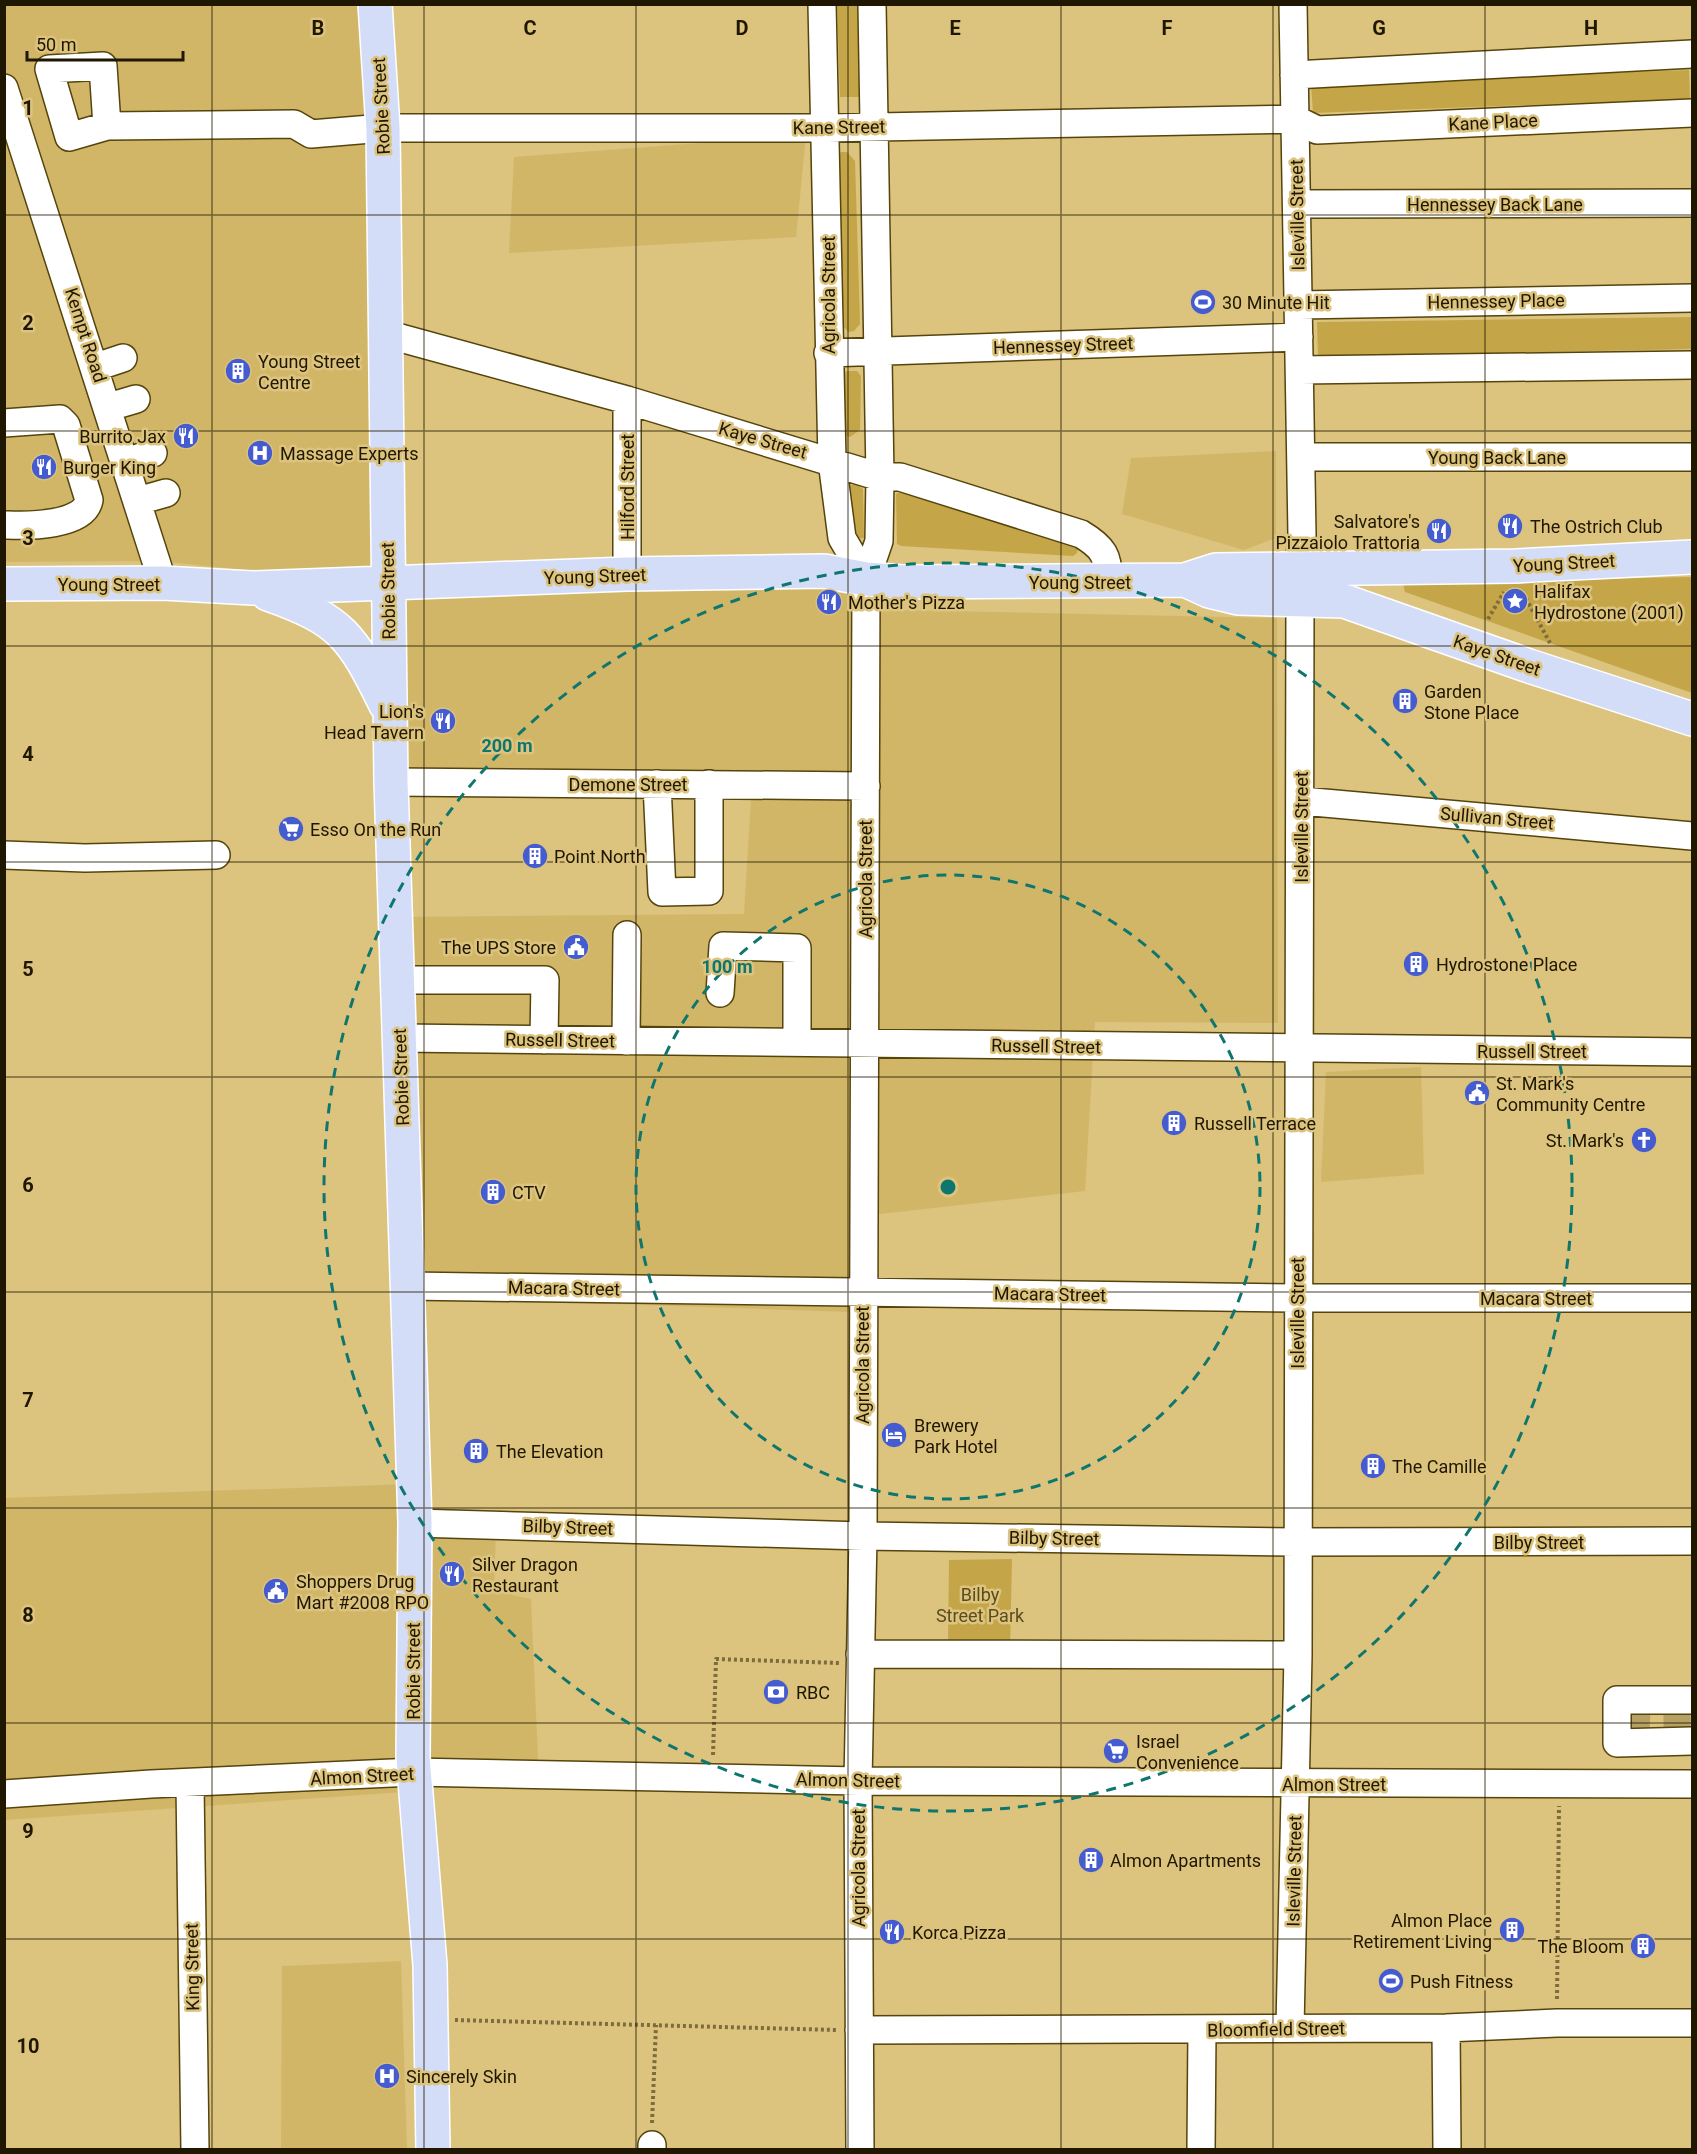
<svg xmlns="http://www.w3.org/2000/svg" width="1697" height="2154" font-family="Roboto,sans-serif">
  <rect width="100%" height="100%" fill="#dcc37e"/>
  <!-- built -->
  <path fill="#d2b668" d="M4,5H390L396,585L898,584L893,610L1277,618L1278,1023L1095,1022L1085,1191L862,1216L850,1312L407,1297L402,917L744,914L752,783L399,786L396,585L157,561L5,562Z
    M806,135L796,237L509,253L514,157Z
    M1276,451V538L1244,550L1122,514L1131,458Z
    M1421,1067L1424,1174L1321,1182L1326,1072Z
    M411,1484L413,1533L496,1529L494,1591L531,1599L539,1782L459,1780L434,1758L404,1792L5,1820L4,1498Z
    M401,1961L407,2149L281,2150L282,1966Z"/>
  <!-- green -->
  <path fill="#c4a548" d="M837,5H858L860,97H840Z
    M1689,70L1690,99L1313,113L1311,84Z
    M841,152H847L855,161L860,324L854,331L849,332L840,324L836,156Z
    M1692,317L1691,349L1318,357L1317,322Z
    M847,371H857L861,376L860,430L850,437L841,433L843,374Z
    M856,484L863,489L864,538L854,539L846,490L851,485Z
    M906,490L1078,547L1077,553L1073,556L901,546L897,544L896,494Z
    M1690,577L1692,579V693L1405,592L1403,583Z
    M1012,1559L1010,1649H948L949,1560Z"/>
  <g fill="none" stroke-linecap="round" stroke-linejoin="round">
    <!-- minor-tunnel -->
    <path stroke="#b6a165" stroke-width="27" stroke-dasharray="27 14" stroke-linecap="butt" d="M1636,1730L1637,1711
      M1677,1730V1711"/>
    <!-- minor casing -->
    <g stroke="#55440c" stroke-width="30">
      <path id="minor" d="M822,4L832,461L842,538L866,579
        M1293,4L1302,535L1299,569
        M1294,75L1692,54
        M4,88L163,583
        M107,126L103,66L49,69L69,137L107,126L294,124L311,134L383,128H827L1295,119L1317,130L1692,113
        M1297,204L1692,203
        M1299,305L1692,298
        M386,334L627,400L880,477H900L1081,534C1103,547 1109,556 1108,582
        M828,353L1299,337
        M96,367L123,358
        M1300,370L1692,365
        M627,400V574
        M109,407L136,399
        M4,423L60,419L66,425L89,500C84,526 28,526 7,525
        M1301,457H1692
        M126,462L153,453
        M138,501L166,493
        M391,782L866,786
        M657,784L662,892L709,891V784
        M1302,801L1692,836
        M4,855L85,858L216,855
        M398,980H545L544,1040
        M720,993L723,946L797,948V1042
        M400,1038L1692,1052
        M626,1041L627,935
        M408,1286L1297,1298H1692
        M415,1523L863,1536L1297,1542L1692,1541
        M860,1654L1298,1655
        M1692,1700H1617V1743L1692,1741
        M190,1784L195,2150
        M4,1794L151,1784L414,1772L858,1781L1692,1784
        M1290,2027L1298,1655L1300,598
        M1446,2028L1447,2150
        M859,2030L1446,2028L1557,2023H1692
        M652,2145V2150
        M860,2150L858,1781L863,1536L866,579L879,541L880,477L872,4
        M1201,2150L1202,2030"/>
    </g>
    <!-- major casing -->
    <g stroke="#fff" stroke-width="36">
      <path id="major" d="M375,4L383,128L391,782L415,1523L413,1757L430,1965L433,2150
        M1185,580L1209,591L1238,598L1344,601L1529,666L1692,719
        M4,584L163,583L252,588L627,574L824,571L866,579L903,582L1185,580L1216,570L1515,566L1692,557
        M268,594C342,620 352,636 386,705"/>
    </g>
    <!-- path -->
    <path stroke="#7d6c3e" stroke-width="4" stroke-dasharray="3 3" stroke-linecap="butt" d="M1523,593L1550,643
      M1488,619L1504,592
      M713,1755L716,1659L839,1663
      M1557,1999L1559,1806
      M455,2020L837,2030
      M652,2123L656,2025"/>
    <!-- minor -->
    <use href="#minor" stroke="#fff" stroke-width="27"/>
    <!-- major -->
    <use href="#major" stroke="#d4ddf7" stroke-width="33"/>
  </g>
  <!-- grid -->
  <path fill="none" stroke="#201700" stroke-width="1.5" stroke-opacity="0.55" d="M212,4V2150M424,4V2150M636,4V2150M848,4V2150M1061,4V2150M1273,4V2150M1485,4V2150M4,215H1692M4,431H1692M4,646H1692M4,862H1692M4,1077H1692M4,1292H1692M4,1508H1692M4,1723H1692M4,1939H1692"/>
  <!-- distance rings -->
  <g fill="none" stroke="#0f766e" stroke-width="3" stroke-dasharray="10 8">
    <circle cx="948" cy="1187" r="312"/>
    <circle cx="948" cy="1187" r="624"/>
  </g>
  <!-- icons -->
  <defs>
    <g id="stadium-disc" transform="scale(1.35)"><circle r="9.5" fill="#445cd0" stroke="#dcc37e"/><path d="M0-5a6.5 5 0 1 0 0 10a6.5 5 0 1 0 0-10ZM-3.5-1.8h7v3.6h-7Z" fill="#fff"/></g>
    <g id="building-disc" transform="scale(1.35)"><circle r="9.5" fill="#445cd0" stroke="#dcc37e"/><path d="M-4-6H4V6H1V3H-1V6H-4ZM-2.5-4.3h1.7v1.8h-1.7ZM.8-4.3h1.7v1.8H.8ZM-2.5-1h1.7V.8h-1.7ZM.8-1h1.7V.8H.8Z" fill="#fff"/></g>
    <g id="restaurant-disc" transform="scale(1.35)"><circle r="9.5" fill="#445cd0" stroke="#dcc37e"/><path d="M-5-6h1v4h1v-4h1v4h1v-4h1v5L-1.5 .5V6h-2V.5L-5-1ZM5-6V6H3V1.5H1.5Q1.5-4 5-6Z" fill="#fff"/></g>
    <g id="hospital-disc" transform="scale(1.35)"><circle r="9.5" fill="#445cd0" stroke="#dcc37e"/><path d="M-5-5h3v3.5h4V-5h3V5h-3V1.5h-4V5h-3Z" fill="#fff"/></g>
    <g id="sight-disc" transform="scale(1.35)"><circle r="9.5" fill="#445cd0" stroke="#dcc37e"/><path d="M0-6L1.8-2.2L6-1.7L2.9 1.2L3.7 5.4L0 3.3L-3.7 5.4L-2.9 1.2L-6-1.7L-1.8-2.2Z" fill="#fff"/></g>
    <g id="supermarket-disc" transform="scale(1.35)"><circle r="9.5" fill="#445cd0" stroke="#dcc37e"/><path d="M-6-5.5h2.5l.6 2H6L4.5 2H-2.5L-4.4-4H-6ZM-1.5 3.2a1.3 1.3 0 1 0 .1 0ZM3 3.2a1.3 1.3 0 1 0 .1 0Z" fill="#fff"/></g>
    <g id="civic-disc" transform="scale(1.35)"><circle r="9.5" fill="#445cd0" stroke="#dcc37e"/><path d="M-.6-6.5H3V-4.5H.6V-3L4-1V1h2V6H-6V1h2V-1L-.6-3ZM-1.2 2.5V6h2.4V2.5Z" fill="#fff"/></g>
    <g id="church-disc" transform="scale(1.35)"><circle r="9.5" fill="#445cd0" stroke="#dcc37e"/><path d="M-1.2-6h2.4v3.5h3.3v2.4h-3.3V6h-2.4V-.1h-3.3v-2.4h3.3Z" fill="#fff"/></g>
    <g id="hotel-disc" transform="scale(1.35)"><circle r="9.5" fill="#445cd0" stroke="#dcc37e"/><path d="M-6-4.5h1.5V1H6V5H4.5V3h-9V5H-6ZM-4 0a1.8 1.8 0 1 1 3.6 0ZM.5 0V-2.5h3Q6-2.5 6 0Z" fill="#fff"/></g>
    <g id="bank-disc" transform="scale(1.35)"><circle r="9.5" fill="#445cd0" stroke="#dcc37e"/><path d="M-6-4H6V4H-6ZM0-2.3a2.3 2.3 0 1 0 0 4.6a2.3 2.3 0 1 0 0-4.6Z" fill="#fff"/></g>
  </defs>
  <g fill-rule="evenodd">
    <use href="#stadium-disc" x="1203" y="302"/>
    <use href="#building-disc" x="238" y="371"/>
    <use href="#restaurant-disc" x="186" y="436"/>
    <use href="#hospital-disc" x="260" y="453"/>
    <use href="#restaurant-disc" x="44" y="467"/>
    <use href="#restaurant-disc" x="1510" y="526"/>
    <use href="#restaurant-disc" x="1439" y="531"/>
    <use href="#sight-disc" x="1515" y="601"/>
    <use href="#restaurant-disc" x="829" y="602"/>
    <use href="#building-disc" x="1405" y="701"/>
    <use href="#restaurant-disc" x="443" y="721"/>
    <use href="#supermarket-disc" x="291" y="829"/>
    <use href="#building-disc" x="535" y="856"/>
    <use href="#civic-disc" x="576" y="947"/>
    <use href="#building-disc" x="1416" y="964"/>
    <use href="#civic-disc" x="1477" y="1093"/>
    <use href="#building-disc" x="1174" y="1123"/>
    <use href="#church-disc" x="1644" y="1140"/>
    <use href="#building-disc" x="493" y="1192"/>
    <use href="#hotel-disc" x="894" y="1435"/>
    <use href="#building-disc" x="476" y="1451"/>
    <use href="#building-disc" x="1373" y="1466"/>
    <use href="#restaurant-disc" x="452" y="1574"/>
    <use href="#civic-disc" x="276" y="1591"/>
    <use href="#bank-disc" x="776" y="1692"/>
    <use href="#supermarket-disc" x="1116" y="1751"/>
    <use href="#building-disc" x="1091" y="1860"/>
    <use href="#building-disc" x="1512" y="1930"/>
    <use href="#restaurant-disc" x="892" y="1932"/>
    <use href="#building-disc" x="1643" y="1946"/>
    <use href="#stadium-disc" x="1391" y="1981"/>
    <use href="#hospital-disc" x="387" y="2076"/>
  </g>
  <g text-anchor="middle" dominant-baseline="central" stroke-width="5" stroke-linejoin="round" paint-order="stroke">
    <!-- street labels -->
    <g font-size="18" fill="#201700" stroke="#dcc37e">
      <text transform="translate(381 106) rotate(-93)">Robie Street</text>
      <text transform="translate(1493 122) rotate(-3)">Kane Place</text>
      <text transform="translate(839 127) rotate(-1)">Kane Street</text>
      <text x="1495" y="204">Hennessey Back Lane</text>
      <text transform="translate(1297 215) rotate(-91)">Isleville Street</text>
      <text transform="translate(828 295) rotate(-90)">Agricola Street</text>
      <text transform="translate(1496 301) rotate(-1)">Hennessey Place</text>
      <text transform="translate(86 335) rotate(72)">Kempt Road</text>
      <text transform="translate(1063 345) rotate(-2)">Hennessey Street</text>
      <text transform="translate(763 440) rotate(16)">Kaye Street</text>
      <text x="1497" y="457">Young Back Lane</text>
      <text transform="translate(627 487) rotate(-90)">Hilford Street</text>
      <text transform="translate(1564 563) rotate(-3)">Young Street</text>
      <text transform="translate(595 576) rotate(-2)">Young Street</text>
      <text x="1080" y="582">Young Street</text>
      <text x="109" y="584">Young Street</text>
      <text transform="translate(388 591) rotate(-91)">Robie Street</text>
      <text transform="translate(1497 655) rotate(19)">Kaye Street</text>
      <text x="628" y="784">Demone Street</text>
      <text transform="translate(1497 818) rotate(5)">Sullivan Street</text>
      <text transform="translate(1301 827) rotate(-90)">Isleville Street</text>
      <text transform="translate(865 879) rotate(-90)">Agricola Street</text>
      <text transform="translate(560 1040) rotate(1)">Russell Street</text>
      <text transform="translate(1046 1046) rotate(1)">Russell Street</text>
      <text x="1532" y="1051">Russell Street</text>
      <text transform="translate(401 1077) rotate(-92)">Robie Street</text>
      <text transform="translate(564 1288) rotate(1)">Macara Street</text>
      <text transform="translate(1050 1294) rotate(1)">Macara Street</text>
      <text x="1536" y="1298">Macara Street</text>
      <text transform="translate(1297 1313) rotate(-90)">Isleville Street</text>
      <text transform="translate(862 1365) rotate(-90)">Agricola Street</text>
      <text transform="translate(568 1527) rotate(2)">Bilby Street</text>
      <text transform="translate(1054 1538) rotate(1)">Bilby Street</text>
      <text x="1539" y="1542">Bilby Street</text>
      <text transform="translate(413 1671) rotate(-90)">Robie Street</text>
      <text transform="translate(362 1776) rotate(-3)">Almon Street</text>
      <text transform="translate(848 1780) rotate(1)">Almon Street</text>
      <text x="1334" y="1784">Almon Street</text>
      <text transform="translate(858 1868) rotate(-90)">Agricola Street</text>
      <text transform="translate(1294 1871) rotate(-89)">Isleville Street</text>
      <text transform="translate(192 1967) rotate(-91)">King Street</text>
      <text transform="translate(1276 2029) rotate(-1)">Bloomfield Street</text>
    </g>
    <!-- poi labels -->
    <g font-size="18" fill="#201700" stroke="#dcc37e" text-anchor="start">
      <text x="1222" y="302">30 Minute Hit</text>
      <text x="258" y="361">Young Street<tspan x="258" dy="21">Centre</tspan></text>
      <text x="166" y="436" text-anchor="end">Burrito Jax</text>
      <text x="280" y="453">Massage Experts</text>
      <text x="63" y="467">Burger King</text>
      <text x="1420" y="521" text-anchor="end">Salvatore's<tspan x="1420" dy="21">Pizzaiolo Trattoria</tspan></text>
      <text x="1530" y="526">The Ostrich Club</text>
      <text x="1534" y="591">Halifax<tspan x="1534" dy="21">Hydrostone (2001)</tspan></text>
      <text x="848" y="602">Mother's Pizza</text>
      <text x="1424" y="691">Garden<tspan x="1424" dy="21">Stone Place</tspan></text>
      <text x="424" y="711" text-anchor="end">Lion's<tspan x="424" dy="21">Head Tavern</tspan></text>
      <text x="310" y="829">Esso On the Run</text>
      <text x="554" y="856">Point North</text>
      <text x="556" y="947" text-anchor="end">The UPS Store</text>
      <text x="1436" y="964">Hydrostone Place</text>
      <text x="1496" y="1083">St. Mark's<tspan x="1496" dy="21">Community Centre</tspan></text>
      <text x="1194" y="1123">Russell Terrace</text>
      <text x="1624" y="1140" text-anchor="end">St. Mark's</text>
      <text x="512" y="1192">CTV</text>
      <text x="914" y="1425">Brewery<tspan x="914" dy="21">Park Hotel</tspan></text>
      <text x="496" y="1451">The Elevation</text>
      <text x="1392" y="1466">The Camille</text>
      <text x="472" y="1564">Silver Dragon<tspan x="472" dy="21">Restaurant</tspan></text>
      <text x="296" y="1581">Shoppers Drug<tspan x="296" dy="21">Mart #2008 RPO</tspan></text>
      <text x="796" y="1692">RBC</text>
      <text x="1136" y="1741">Israel<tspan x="1136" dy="21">Convenience</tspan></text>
      <text x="1110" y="1860">Almon Apartments</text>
      <text x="1492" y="1920" text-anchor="end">Almon Place<tspan x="1492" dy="21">Retirement Living</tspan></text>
      <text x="912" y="1932">Korca Pizza</text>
      <text x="1624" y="1946" text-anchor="end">The Bloom</text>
      <text x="1410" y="1981">Push Fitness</text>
      <text x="406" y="2076">Sincerely Skin</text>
    </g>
    <!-- park labels -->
    <g font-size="18" fill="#5b4c1e" stroke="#dcc37e">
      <text x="980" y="1594">Bilby<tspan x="980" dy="21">Street Park</tspan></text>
    </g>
  </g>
  <g font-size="20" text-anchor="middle" font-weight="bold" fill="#201700" stroke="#dcc37e" stroke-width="5" stroke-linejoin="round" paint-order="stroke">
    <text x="318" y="35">B</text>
    <text x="530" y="35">C</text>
    <text x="742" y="35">D</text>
    <text x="955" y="35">E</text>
    <text x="1167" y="35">F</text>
    <text x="1379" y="35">G</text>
    <text x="1591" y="35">H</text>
    <text x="28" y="115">1</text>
    <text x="28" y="330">2</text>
    <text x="28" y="545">3</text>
    <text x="28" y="761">4</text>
    <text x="28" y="976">5</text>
    <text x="28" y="1192">6</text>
    <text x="28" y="1407">7</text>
    <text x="28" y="1622">8</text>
    <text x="28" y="1838">9</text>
    <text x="28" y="2053">10</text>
  </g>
  <circle cx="948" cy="1187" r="9" fill="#0f766e" stroke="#dcc37e" stroke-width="3"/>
  <g font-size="18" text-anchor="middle" font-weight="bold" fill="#0f766e" stroke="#dcc37e" stroke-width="5" stroke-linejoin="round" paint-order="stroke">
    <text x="507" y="752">200 m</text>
    <text x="727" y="973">100 m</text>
  </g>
  <!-- border -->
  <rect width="1697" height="2154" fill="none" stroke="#201700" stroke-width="12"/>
  <!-- scale -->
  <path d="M27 51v9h156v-9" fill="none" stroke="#201700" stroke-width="3"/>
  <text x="36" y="51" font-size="18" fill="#201700" stroke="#dcc37e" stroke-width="4.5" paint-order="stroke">50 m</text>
</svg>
